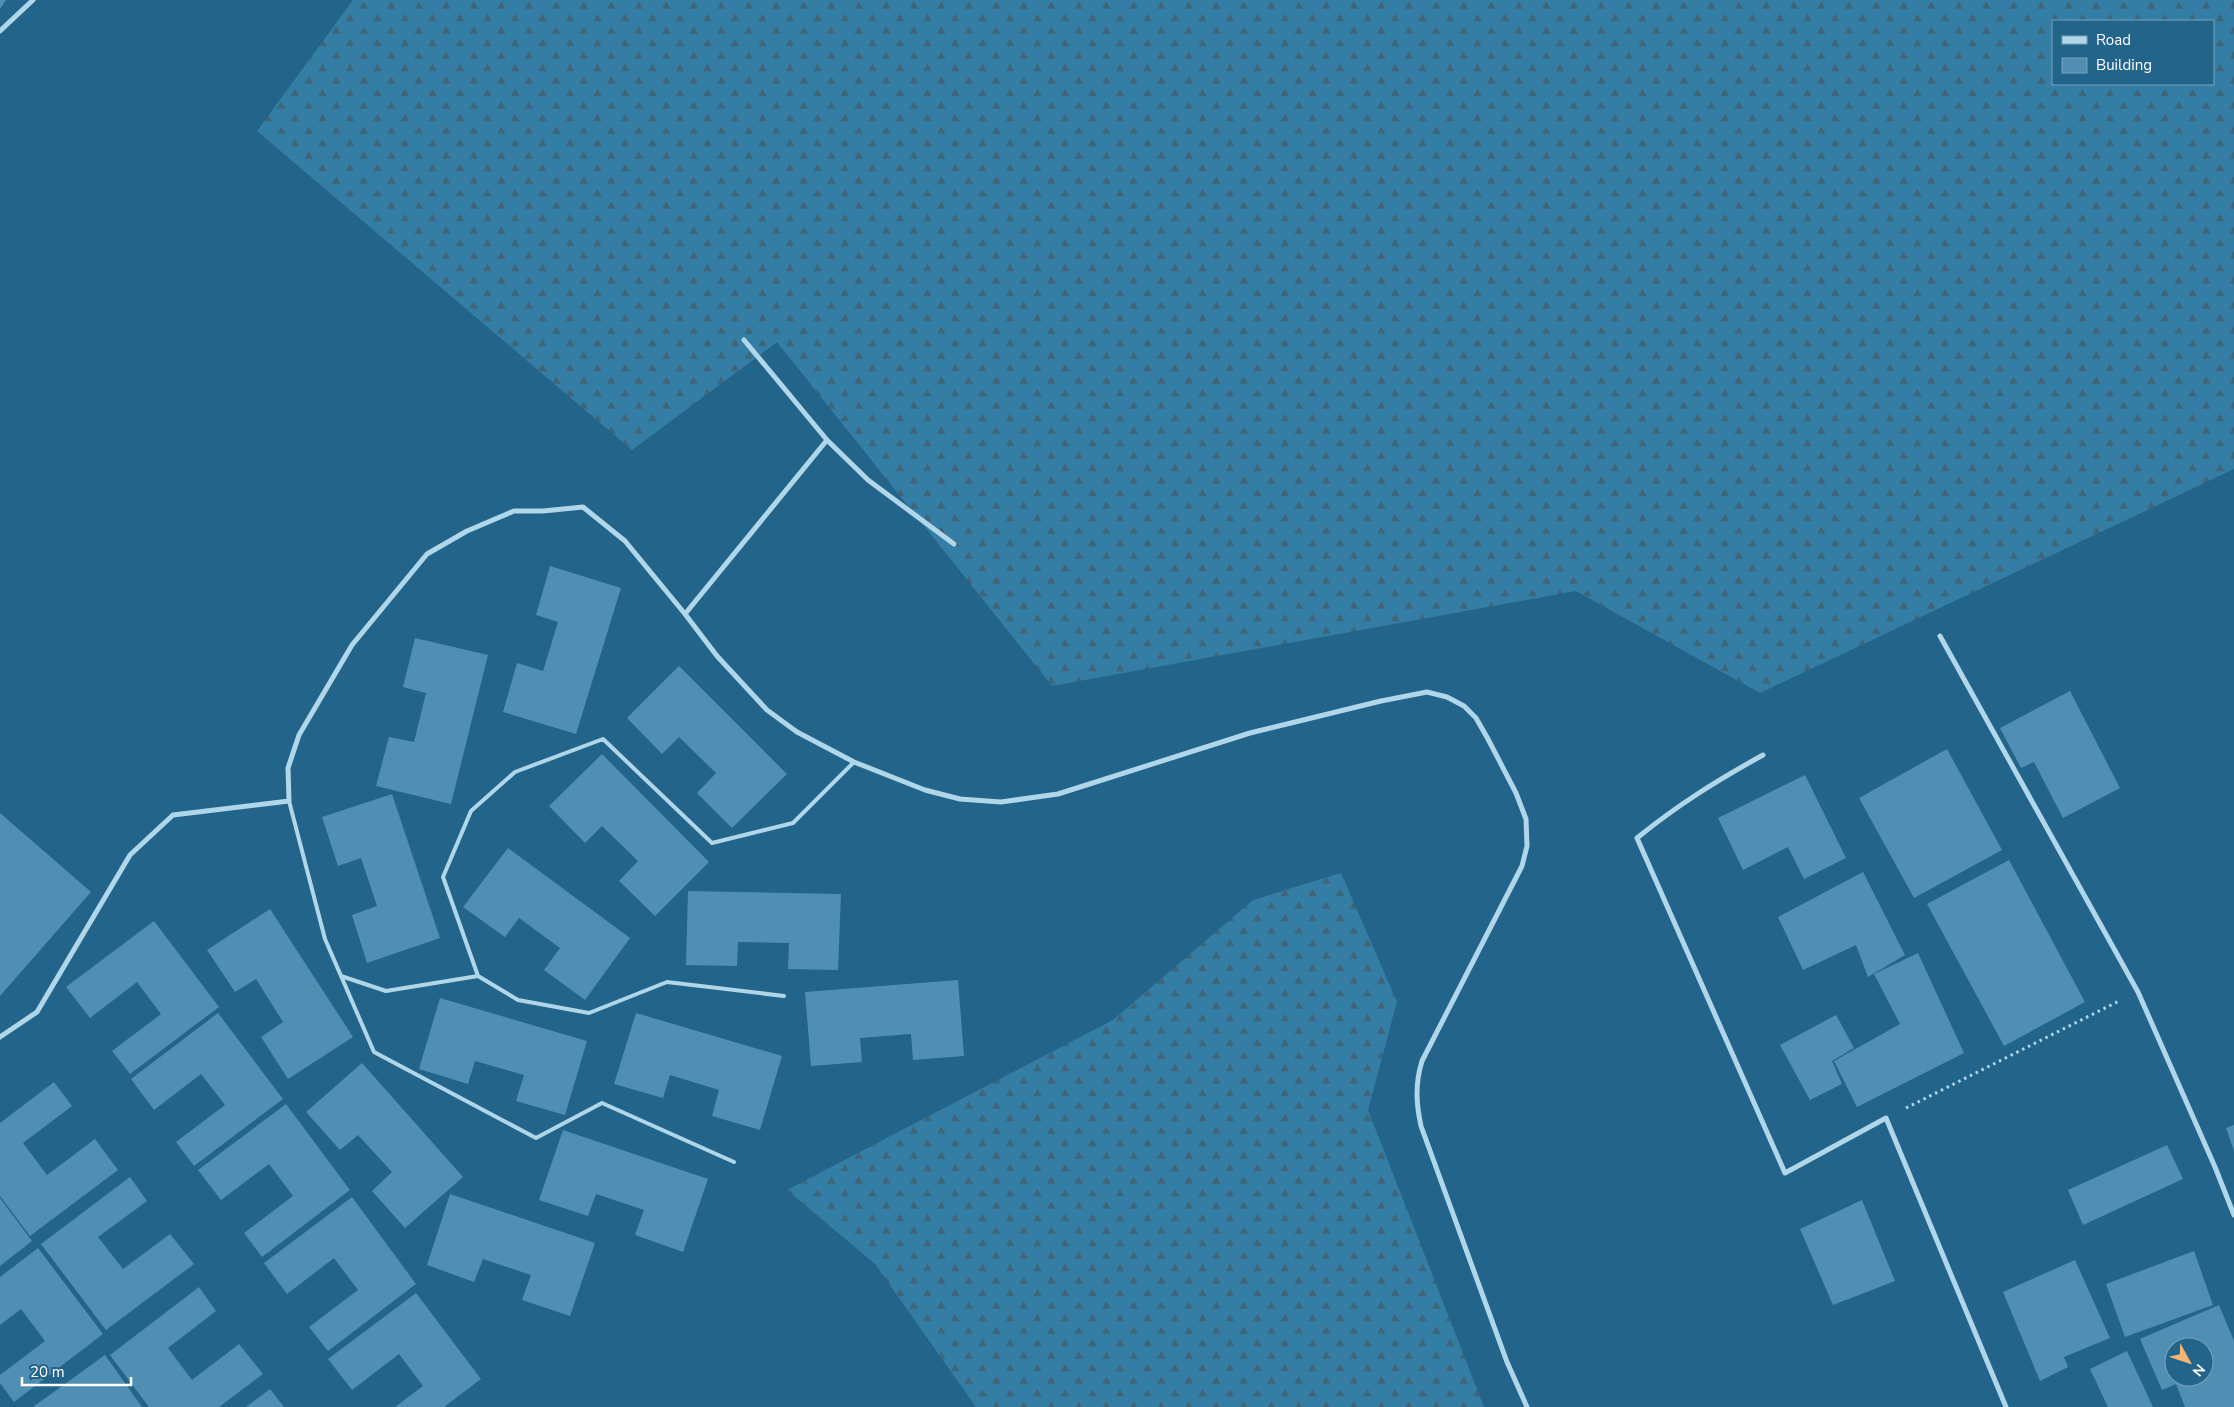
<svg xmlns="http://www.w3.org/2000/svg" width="2234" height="1407" font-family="'Nunito Sans',sans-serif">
  <defs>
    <pattern id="forest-firs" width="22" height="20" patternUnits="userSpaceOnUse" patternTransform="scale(1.25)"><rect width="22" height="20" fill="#347ea5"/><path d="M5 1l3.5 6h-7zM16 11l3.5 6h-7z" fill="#406578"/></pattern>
  </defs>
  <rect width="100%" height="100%" fill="#23648a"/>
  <!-- forest -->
  <path fill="url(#forest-firs)" fill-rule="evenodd" d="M353,0H2234V469L1760,693L1576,591L1052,686L777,342L632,450L257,131ZM2053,21H2213V84H2053Z
    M1341,873L1397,1002L1368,1110L1484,1407H976L875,1264L787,1190L1113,1020L1253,900Z"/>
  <!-- building -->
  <path fill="#508fb3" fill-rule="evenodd" d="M0,0H6L0,9Z
    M550,566L621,588L576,734L503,712L517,663L543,671L558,622L536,615Z
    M415,638L488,655L451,804L376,786L389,737L414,742L426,693L403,687Z
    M679,666L787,774L732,828L697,793L716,773L679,737L662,754L627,718Z
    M2070,691L2120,788L2063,818L2034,762L2021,768L2000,728Z
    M1947,749L2002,850L1914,898L1859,798Z
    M602,754L709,862L655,916L619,881L638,861L602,826L585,843L549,806Z
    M1805,775L1846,858L1804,879L1788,847L1743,870L1718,818Z
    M392,794L440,938L367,963L352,915L377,906L361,858L338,866L322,817Z
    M0,813L91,892L0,996Z
    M508,848L630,938L585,1000L544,970L560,948L519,918L505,937L463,907Z
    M2009,860L2085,1002L2004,1046L1927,904Z
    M1863,872L1905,955L1868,977L1856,945L1803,970L1778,917Z
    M688,891L841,894L838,970L788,969L789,943L738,942L737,966L686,965Z
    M270,909L353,1037L288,1079L261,1037L283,1022L256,979L235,992L207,950Z
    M154,921L219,1007L130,1074L112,1051L161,1014L137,982L90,1018L66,987Z
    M1918,953L1964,1053L1857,1107L1834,1061L1900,1024L1874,974Z
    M958,980L964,1056L913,1060L911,1034L860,1038L862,1062L811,1066L805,992Z
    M440,998L587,1041L565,1115L516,1101L524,1075L475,1061L468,1084L419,1069Z
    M218,1013L283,1099L194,1166L176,1142L225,1105L201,1074L154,1110L131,1079Z
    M636,1013L782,1056L760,1130L712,1116L719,1090L670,1075L663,1098L614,1084Z
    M1836,1015L1854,1048L1832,1061L1842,1084L1810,1100L1780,1045Z
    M362,1063L463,1177L405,1228L372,1191L392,1172L358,1135L340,1150L306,1112Z
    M54,1082L72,1106L23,1143L47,1175L95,1139L118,1170L30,1236L0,1196V1123Z
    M286,1104L350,1190L262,1257L244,1233L293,1196L269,1164L221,1200L198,1170Z
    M2234,1125V1151L2226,1128Z
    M563,1130L708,1179L683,1252L635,1235L644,1210L596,1194L588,1216L539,1200Z
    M2167,1145L2183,1179L2083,1225L2068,1190Z
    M130,1177L147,1201L98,1237L123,1269L170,1234L194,1264L106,1330L41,1244Z
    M450,1194L595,1243L570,1316L522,1300L531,1275L483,1259L474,1282L427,1265Z
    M352,1197L416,1284L328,1351L309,1327L358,1290L334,1258L287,1294L264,1263Z
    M0,1198L32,1241L0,1266Z
    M1862,1200L1895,1281L1833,1305L1800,1229Z
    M38,1248L103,1334L14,1402L0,1383V1375L45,1341L21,1309L0,1325V1277Z
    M2194,1251L2213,1305L2125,1337L2106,1284Z
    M2075,1260L2110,1338L2064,1357L2068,1367L2040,1381L2003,1292Z
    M199,1287L216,1311L168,1348L192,1380L239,1344L263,1374L219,1407H149L110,1355Z
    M416,1293L481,1379L444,1407H395L423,1386L399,1354L352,1390L328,1359Z
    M2219,1305L2234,1341V1407H2185L2176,1384L2162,1390L2140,1339ZM2174,1347H2204V1377H2174Z
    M2127,1351L2153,1407H2108L2090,1369Z
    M105,1355L142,1407H33Z
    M270,1389L284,1407H246Z"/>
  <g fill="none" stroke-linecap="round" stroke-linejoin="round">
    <!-- path -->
    <path stroke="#b0d6ea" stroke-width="3" stroke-dasharray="2.5 4" stroke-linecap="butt" d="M1906,1108L2119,1001"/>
    <!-- service -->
    <path stroke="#b0d6ea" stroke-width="4" d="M289,801L325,939L374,1052L536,1138L602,1103L734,1162
      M341,976L386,991L478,976L518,1000L589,1013L667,982L784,996
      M478,976L443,877L471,811L515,772L603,739L712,843L793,823L854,762"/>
    <!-- minor -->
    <path stroke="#b0d6ea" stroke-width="5" d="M0,31L33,0
      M744,340L827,440L868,480L954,544
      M685,614L827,440
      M1940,636L2138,992L2215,1167L2234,1215
      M1763,755C1716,781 1679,804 1637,838L1785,1173L1886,1118L2006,1407
      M0,1037L37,1012L130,855L173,815L289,801L288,768L299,735L352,645L427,554L467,531L514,511H543L583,507L625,541L685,614L717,656L767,710L797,732L854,762L925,790L960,799L1001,802L1058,794L1250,733L1381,701L1427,692L1447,697L1464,706L1476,718L1488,739L1516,793L1526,819L1527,846L1522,866L1422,1061C1415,1084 1416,1103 1421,1126L1507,1362L1527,1407"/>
  </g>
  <!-- legend -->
  <rect x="2052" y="20" width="162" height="65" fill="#23648a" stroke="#7ba2b9"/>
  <rect x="2062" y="36" width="25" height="8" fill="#b0d6ea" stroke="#7ba2b9"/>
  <text x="2096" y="45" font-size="15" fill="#ffffff">Road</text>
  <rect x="2062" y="58" width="25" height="15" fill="#508fb3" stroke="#7ba2b9"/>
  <text x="2096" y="70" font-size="15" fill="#ffffff">Building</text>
  <!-- north arrow -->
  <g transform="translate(2189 1362) rotate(130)"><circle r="24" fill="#23648a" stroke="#7ba2b9"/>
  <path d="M0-4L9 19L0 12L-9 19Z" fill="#f5b673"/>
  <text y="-8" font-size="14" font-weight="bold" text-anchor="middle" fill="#ffffff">N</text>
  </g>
  <!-- scale -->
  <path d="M22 1377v8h109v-8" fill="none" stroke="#ffffff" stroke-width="2.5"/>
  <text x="30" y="1377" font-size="15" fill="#ffffff" stroke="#23648a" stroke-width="4" paint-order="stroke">20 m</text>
</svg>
